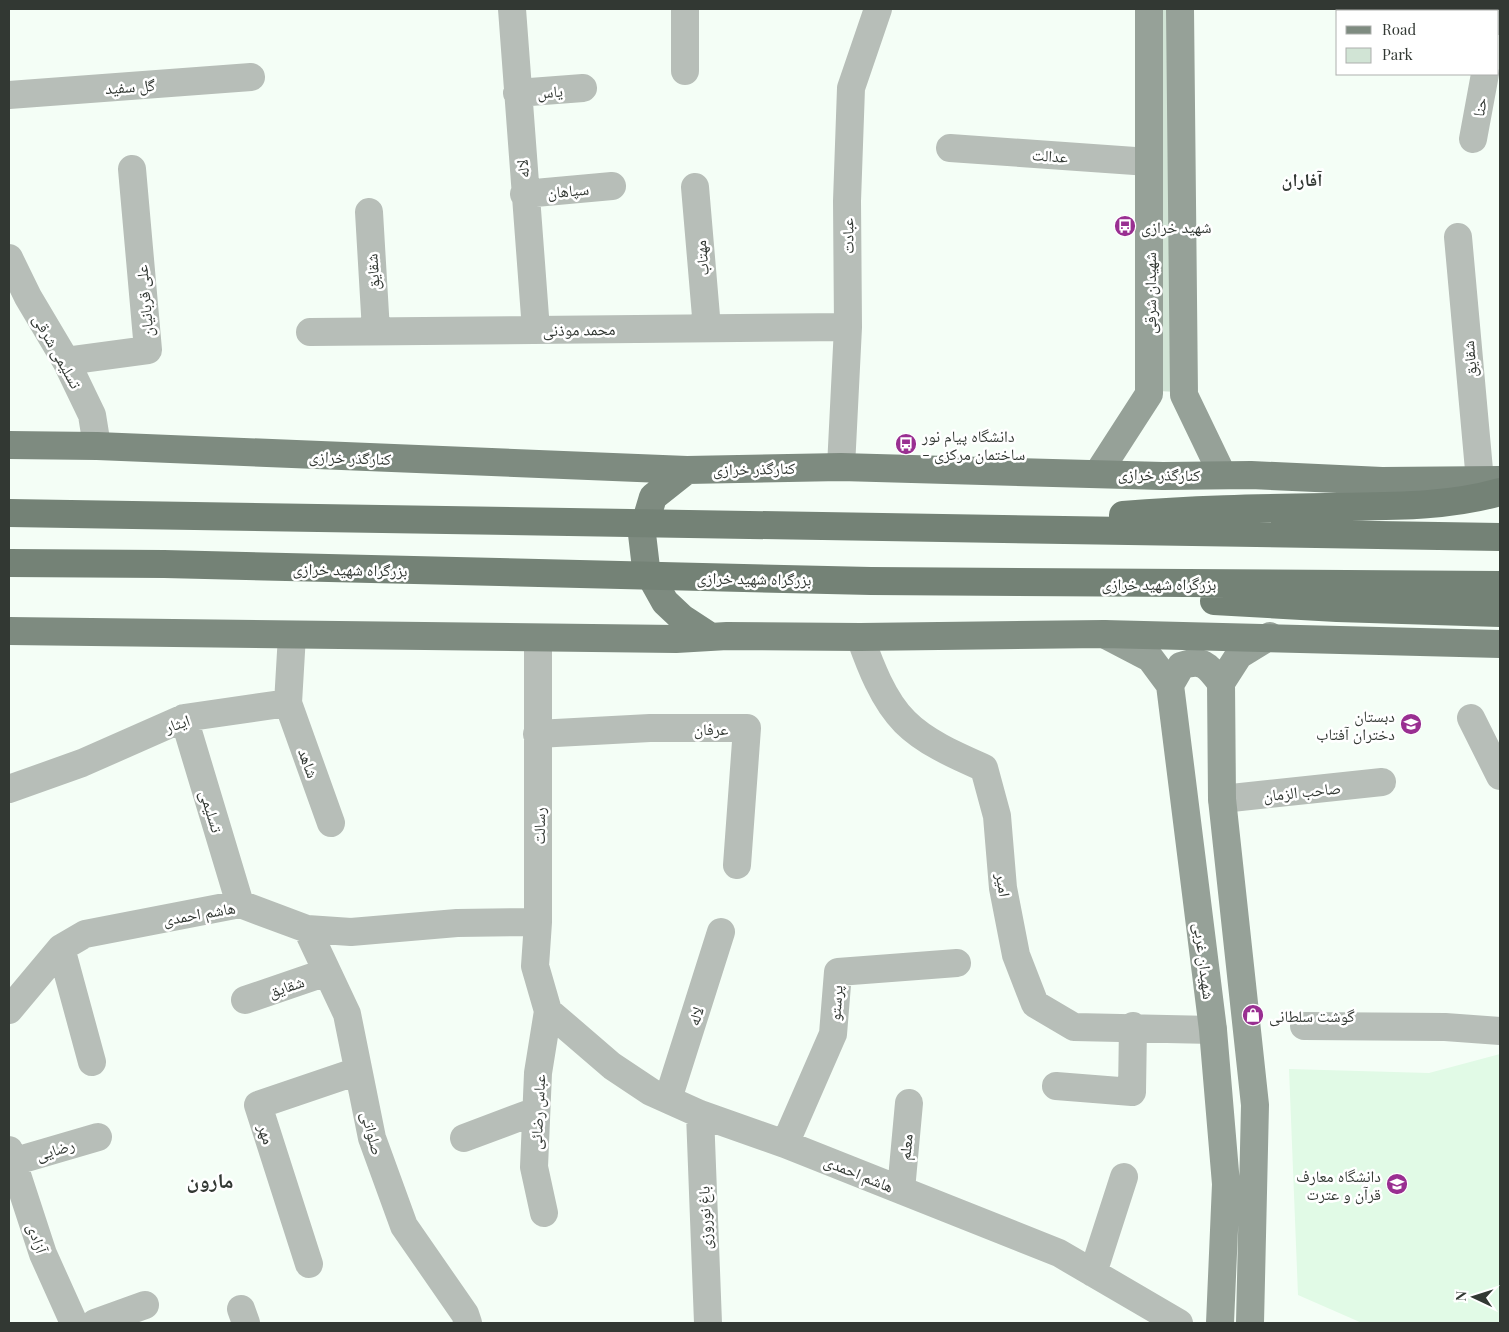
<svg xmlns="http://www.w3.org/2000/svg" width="1509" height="1332" font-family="'Playfair Display','Noto Naskh Arabic',serif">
  <rect width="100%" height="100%" fill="#f4fef6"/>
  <!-- built -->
  <path fill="#e1fae6" d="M1500,1054V1323H1362L1298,1295L1289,1069L1429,1073Z"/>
  <!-- green -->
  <path fill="#d1e4d5" d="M1156,9H1174L1177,392L1158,391Z"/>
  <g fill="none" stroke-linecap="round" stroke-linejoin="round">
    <!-- minor -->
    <path stroke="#b7beb8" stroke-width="28" d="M512,9L536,330
      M685,9V71
      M1457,9L1465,11
      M1498,21H1500
      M517,93L583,88
      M9,95L251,77
      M1473,139L1485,74
      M950,148L1149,162
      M695,187L707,328
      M524,194L612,186
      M369,212L376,331
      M1458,237L1480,481
      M9,258L28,297L66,361L92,415L97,446
      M310,332L848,327
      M66,361L148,350L132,169
      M841,467L848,327L847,201L851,88L878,9
      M860,637C870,665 883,700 905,722C926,743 957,756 984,768L997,816L1003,888L1016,955L1035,1004L1074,1027L1213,1030
      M538,638V922L535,966L548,1011L538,1073L534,1167L544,1213
      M288,703L331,823
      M184,718L240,904
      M1471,718L1500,776
      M537,734L650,728H747L737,865
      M9,789L82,763L184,718L288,703L292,635
      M1222,799L1382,782
      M307,929L347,1014L372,1138L404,1226L465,1314L468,1323
      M61,948L92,1062
      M245,1000L327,972
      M9,1010L61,948L85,934L240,904L307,929L351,932L457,923L538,922
      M548,1011L612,1066L651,1092L700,1114L785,1144L1059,1253L1179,1323
      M1304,1026L1445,1027L1500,1031
      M1056,1086L1132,1092L1133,1026
      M668,1099L721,932
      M700,1114L708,1323
      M464,1138L536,1111
      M785,1144L833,1034L838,972L957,963
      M9,1150L43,1254L74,1323
      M9,1163L98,1137
      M901,1190L909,1103
      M309,1264L258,1105L358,1071
      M1093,1273L1124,1177
      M241,1309L246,1323
      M95,1323L145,1305"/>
    <!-- secondary -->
    <path stroke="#96a198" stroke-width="28" d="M1180,9L1184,395L1222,474
      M1098,473L1149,394V9
      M1104,634L1150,658L1170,685L1213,1030L1226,1184L1220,1323
      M1170,685L1181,666C1203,658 1208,666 1221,683
      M1250,1323L1255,1105L1222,799L1221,683L1239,655L1270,636"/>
    <!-- primary -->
    <path stroke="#7e8b80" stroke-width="28" d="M9,445L97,446L687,470L841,467L1163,476L1251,475L1382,481L1500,480
      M687,470L653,497L642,534L646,568L665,602L682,618L711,637
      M9,631L676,639L727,636L860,637L1104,634L1500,644"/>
    <!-- trunk -->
    <path stroke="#748276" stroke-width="28" d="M9,513L1500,537
      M1123,515C1191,509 1258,508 1326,507C1384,506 1444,508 1500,492
      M9,563L164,564L871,581L1500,585
      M1214,601L1337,608L1500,613"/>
  </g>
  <!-- icons -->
  <defs>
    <g id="bus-disc" transform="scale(1.125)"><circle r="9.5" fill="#992f91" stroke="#fff"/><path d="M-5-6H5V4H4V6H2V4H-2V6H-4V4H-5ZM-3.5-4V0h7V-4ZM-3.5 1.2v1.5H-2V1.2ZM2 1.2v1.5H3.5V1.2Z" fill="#fff"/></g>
    <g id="school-disc" transform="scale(1.125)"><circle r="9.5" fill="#992f91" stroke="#fff"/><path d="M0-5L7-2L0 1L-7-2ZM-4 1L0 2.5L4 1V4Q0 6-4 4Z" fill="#fff"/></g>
    <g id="shop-disc" transform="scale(1.125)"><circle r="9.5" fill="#992f91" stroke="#fff"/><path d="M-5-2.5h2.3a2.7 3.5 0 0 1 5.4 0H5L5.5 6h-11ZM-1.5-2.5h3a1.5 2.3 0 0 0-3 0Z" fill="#fff"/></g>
    <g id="university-disc" transform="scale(1.125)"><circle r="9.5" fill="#992f91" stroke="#fff"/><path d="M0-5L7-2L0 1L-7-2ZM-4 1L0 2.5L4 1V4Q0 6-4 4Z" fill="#fff"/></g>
  </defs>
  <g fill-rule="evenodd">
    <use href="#bus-disc" x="1125" y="226"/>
    <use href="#bus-disc" x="906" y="444"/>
    <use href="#school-disc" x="1411" y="724"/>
    <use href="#shop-disc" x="1253" y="1015"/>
    <use href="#university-disc" x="1397" y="1184"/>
  </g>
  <g text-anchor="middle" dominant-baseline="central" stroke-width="5" stroke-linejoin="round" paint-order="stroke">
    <!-- street labels -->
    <g font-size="16" fill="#323833" stroke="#fff">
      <text transform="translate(130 86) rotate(-4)">گل سفید</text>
      <text transform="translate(550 91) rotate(-4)">یاس</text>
      <text transform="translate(1479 107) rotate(-80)">حنا</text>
      <text transform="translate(1050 155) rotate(4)">عدالت</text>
      <text transform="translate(522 169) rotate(-95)">لاله</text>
      <text transform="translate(568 190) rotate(-5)">سپاهان</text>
      <text transform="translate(847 236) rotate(-91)">عبادت</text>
      <text transform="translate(701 258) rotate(-95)">مهتاب</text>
      <text transform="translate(372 272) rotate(-94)">شقایق</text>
      <text transform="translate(1149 293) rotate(-90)">شهیدان شرقی</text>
      <text transform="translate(144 301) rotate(-95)">علی قربانیان</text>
      <text transform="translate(579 329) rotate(-1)">محمد موذنی</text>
      <text transform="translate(58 351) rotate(61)">تسلیمی شرقی</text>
      <text transform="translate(1469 359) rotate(-95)">شقایق</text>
      <text transform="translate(350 457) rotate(2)">کنارگذر خرازی</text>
      <text transform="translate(754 468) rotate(-1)">کنارگذر خرازی</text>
      <text transform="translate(1159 474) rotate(1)">کنارگذر خرازی</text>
      <text transform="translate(350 569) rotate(1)">بزرگراه شهید خرازی</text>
      <text transform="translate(754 578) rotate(1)">بزرگراه شهید خرازی</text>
      <text x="1159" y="583">بزرگراه شهید خرازی</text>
      <text transform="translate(177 723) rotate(-19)">ایثار</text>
      <text x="711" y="728">عرفان</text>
      <text transform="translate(309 763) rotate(70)">شاهد</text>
      <text transform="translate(1302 791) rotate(-6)">صاحب الزمان</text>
      <text transform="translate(212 811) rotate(73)">تسلیمی</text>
      <text transform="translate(538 826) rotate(-90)">رسالت</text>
      <text transform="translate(1004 885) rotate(82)">امیر</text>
      <text transform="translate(199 913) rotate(-10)">هاشم احمدی</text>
      <text transform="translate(1205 961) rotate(83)">شهیدان غربی</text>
      <text transform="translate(286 986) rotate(-19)">شقایق</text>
      <text transform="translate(835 1003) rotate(-86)">پرستو</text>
      <text transform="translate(695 1016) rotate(-72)">لاله</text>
      <text transform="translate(537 1112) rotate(-87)">عباس رضائی</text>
      <text transform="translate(373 1133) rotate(75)">صلواتی</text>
      <text transform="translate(267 1134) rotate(72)">مهر</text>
      <text transform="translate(905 1147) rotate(-84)">معلم</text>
      <text transform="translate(55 1149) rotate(-17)">رضایی</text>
      <text transform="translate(859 1173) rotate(22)">هاشم احمدی</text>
      <text transform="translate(704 1218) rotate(-92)">باغ نوروزی</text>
      <text transform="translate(38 1238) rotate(71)">آزادی</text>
    </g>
    <!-- poi labels -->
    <g font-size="16" fill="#323833" stroke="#fff" text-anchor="start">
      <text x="1141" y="226">شهید خرازی</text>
      <text x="922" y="435">دانشگاه پیام نور<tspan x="922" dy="18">- ساختمان مرکزی</tspan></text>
      <text x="1395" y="715" text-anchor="end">دبستان<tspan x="1395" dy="18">دختران آفتاب</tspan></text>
      <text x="1269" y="1015">گوشت سلطانی</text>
      <text x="1381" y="1175" text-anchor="end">دانشگاه معارف<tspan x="1381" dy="18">قرآن و عترت</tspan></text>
    </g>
    <!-- neighbourhood labels -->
    <g font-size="18" font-weight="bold" fill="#323833" stroke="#fff">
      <text x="1302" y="179">آفاران</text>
    </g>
    <!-- district labels -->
    <g font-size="21" font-weight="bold" fill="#323833" stroke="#fff">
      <text x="210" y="1179">مارون</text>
    </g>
  </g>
  <!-- border -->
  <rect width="1509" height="1332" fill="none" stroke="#323833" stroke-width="20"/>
  <!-- legend -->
  <rect x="1336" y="10" width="162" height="65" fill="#ffffff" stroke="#adafad"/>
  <rect x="1346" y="26" width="25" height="8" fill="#7e8b80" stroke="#adafad"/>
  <text x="1382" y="35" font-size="15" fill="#323833">Road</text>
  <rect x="1346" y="48" width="25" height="15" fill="#d1e4d5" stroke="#adafad"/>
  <text x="1382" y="60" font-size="15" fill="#323833">Park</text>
  <!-- north arrow -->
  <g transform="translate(1474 1297) rotate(274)" stroke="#ffffff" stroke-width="4" paint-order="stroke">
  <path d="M0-4L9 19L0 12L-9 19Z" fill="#323833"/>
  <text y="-8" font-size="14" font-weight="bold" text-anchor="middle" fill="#323833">N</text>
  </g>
</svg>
